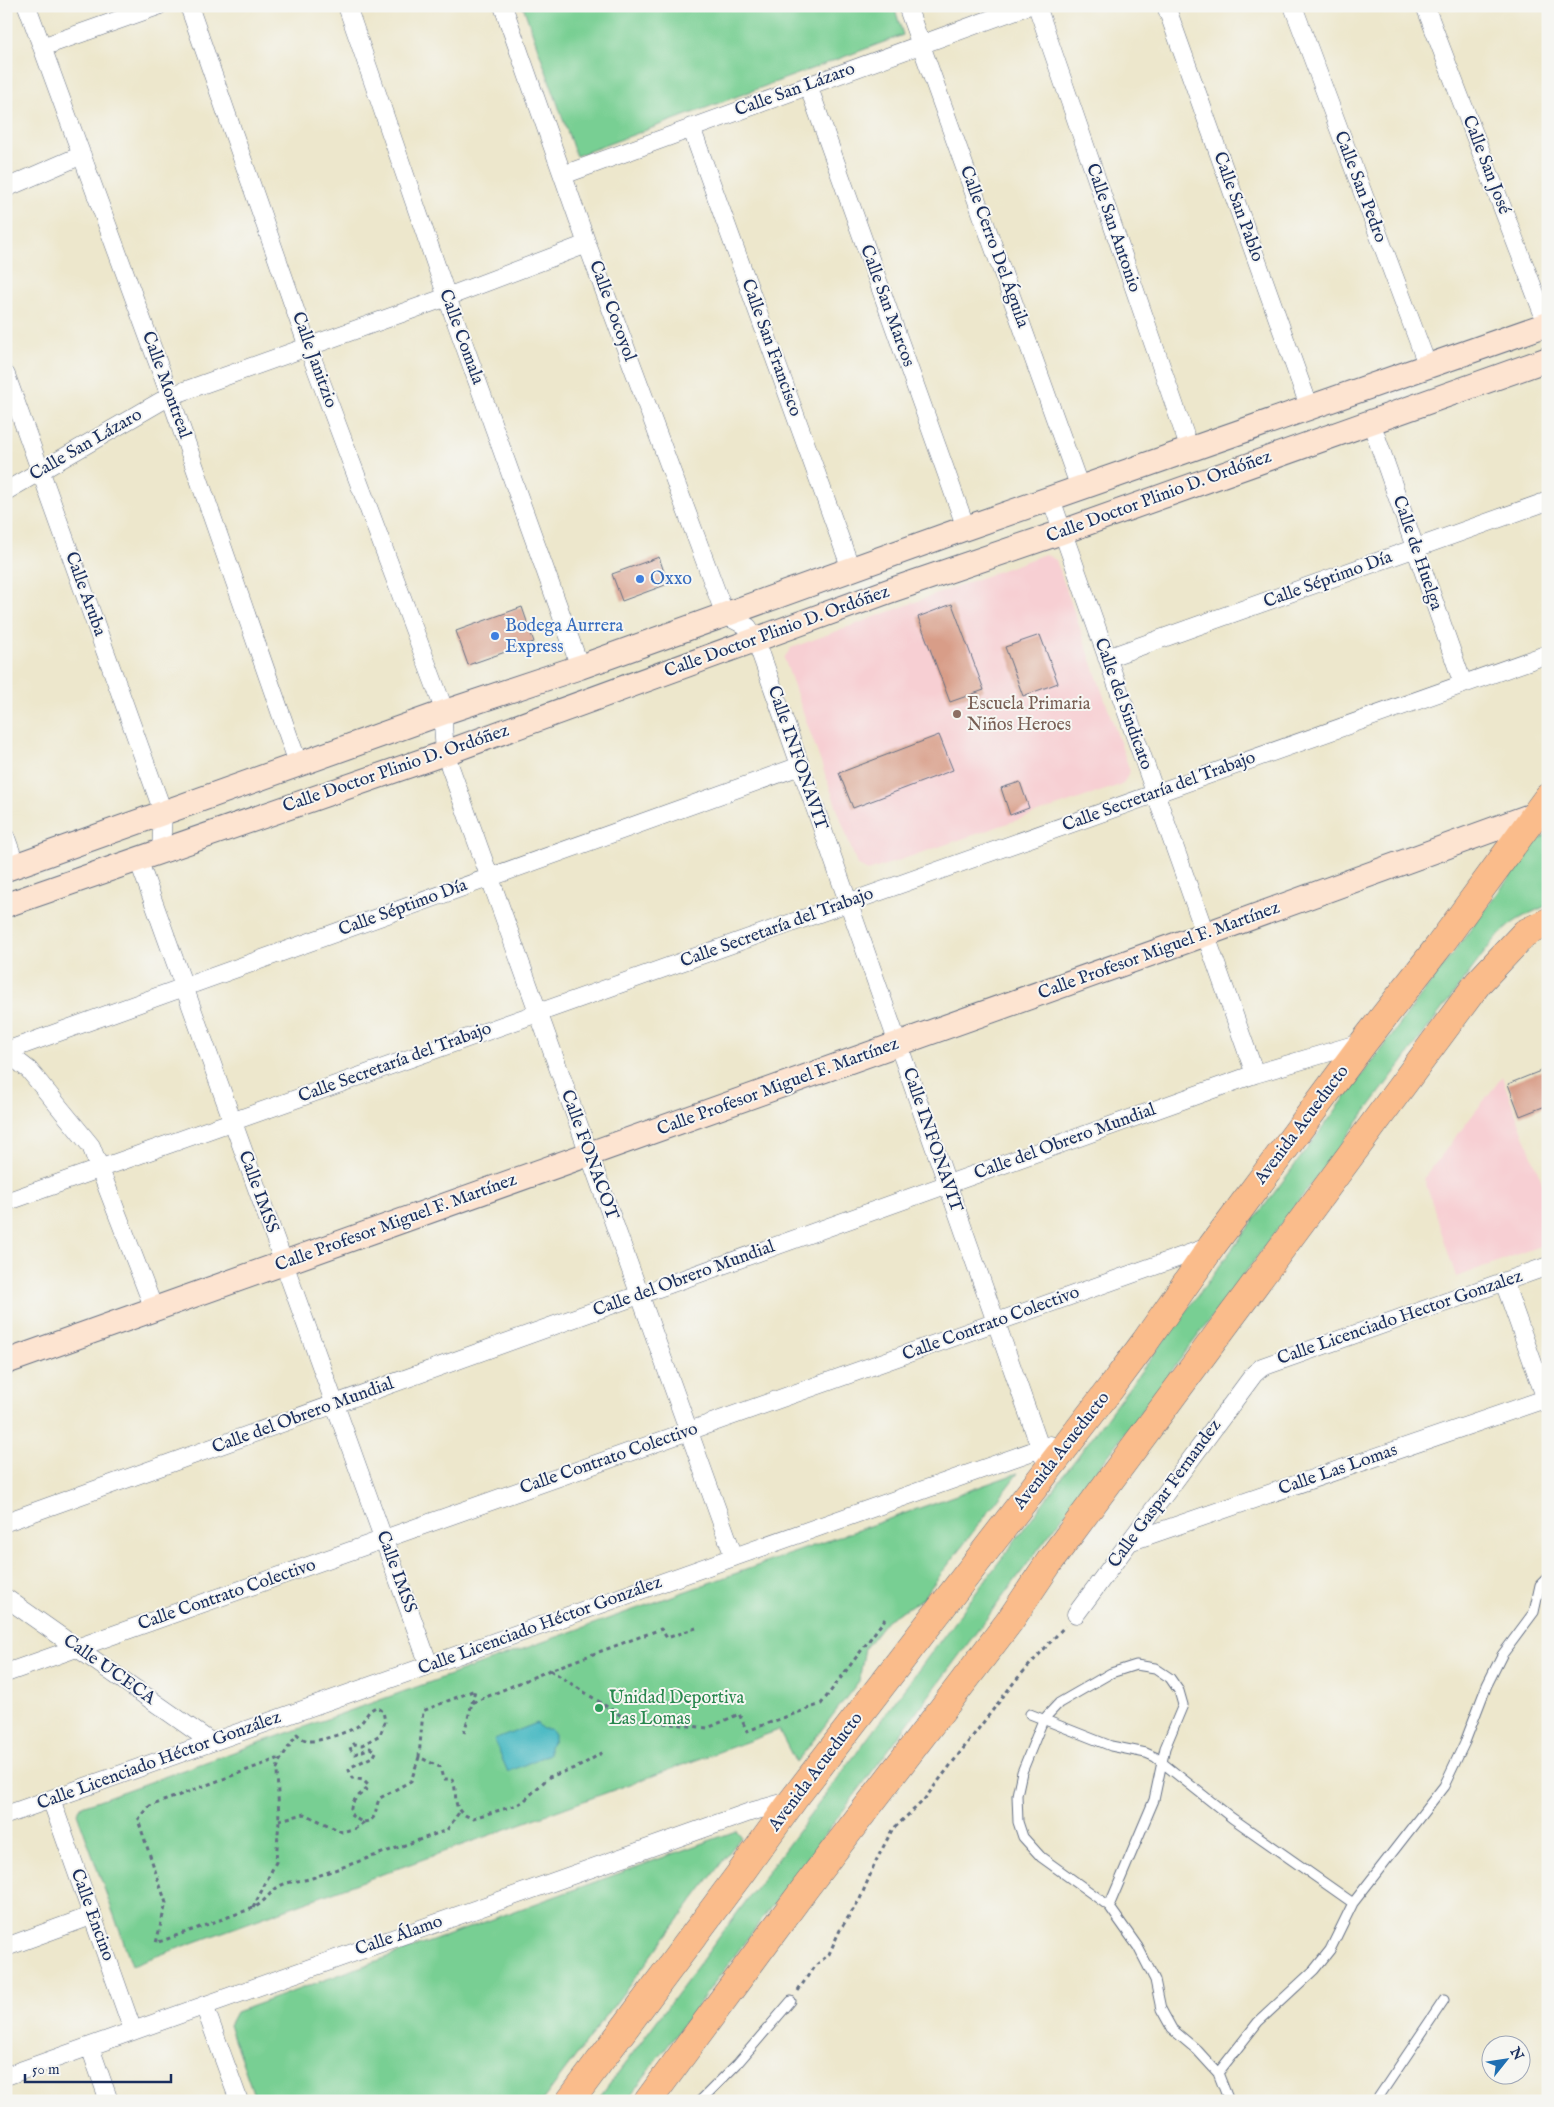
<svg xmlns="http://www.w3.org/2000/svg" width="1554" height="2107" font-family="'IM FELL English',serif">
  <rect width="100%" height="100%" fill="#f6f6f2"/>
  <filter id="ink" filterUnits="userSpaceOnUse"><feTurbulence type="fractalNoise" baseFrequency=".02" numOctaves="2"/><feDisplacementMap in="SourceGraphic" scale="10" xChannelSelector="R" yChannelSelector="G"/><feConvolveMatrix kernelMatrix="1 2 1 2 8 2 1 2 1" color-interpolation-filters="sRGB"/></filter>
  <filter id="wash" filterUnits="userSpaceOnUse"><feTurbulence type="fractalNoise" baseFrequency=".0096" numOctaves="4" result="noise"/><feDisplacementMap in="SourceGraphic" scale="20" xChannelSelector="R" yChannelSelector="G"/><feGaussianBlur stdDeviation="1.12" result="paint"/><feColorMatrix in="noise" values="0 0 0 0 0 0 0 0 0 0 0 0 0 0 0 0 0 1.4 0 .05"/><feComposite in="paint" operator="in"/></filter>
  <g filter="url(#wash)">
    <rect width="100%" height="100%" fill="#ede7cc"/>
    <!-- built -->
    <path fill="#f7cfd3" d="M1045,554L1056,560L1130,771L1123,784L868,871L857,865L784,658L791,648Z
      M1502,1077L1548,1198V1243L1456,1277L1424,1178Z"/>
    <!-- green -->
    <path fill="#78cf93" stroke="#4a7f78" d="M523,6H894L903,35L576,156Z
      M1548,833V905C1517,919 1509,922 1487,949L626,2101H597L1535,843Z
      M1018,1473L922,1599L887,1620L865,1648L859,1681L796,1763L779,1730L132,1965L77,1813L82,1806Z
      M736,1831L741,1837L542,2101H256L229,2025L236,2012Z"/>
    <!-- water -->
    <path fill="#4ab9c3" stroke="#327490" d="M537,1723L542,1729H550L554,1734V1741L549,1746V1754L508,1772L494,1740Z"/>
    <g id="blocks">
      <!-- building -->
      <path fill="#d89d88" d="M659,557L668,584L622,601L612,574Z
        M952,604L984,690L950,702L918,617Z
        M522,607L534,642L468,665L456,631Z
        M1040,635L1058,683L1023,696L1005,647Z
        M939,735L953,770L853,808L839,773Z
        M1020,782L1029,808L1010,815L1001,788Z
        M1548,1068V1105L1520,1116L1508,1084Z"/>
    </g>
  </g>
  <g filter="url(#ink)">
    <use href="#blocks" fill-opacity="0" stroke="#646f84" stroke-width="1"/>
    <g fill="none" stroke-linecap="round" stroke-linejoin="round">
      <!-- lane casing -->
      <g stroke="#646f84" stroke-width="11">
        <path id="lane" d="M1030,1714L1111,1746L1146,1753L1155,1757L1232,1818L1353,1903
          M1109,1906L1154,1800L1165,1748L1183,1705L1179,1691L1170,1678L1155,1668L1136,1665L1111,1673L1059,1703L1043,1720L1022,1772L1017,1795L1018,1822L1023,1837L1041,1857L1109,1906L1138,1947L1155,1980L1161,2009L1172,2029L1197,2050L1218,2073L1229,2101
          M1218,2073L1258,2022L1314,1970L1330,1950L1353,1903L1444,1786L1465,1742L1487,1685L1502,1655L1534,1612L1540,1585L1548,1577
          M700,2101L737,2064L791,2001
          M1376,2101L1444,2000
          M1546,2101L1548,2100"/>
      </g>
      <!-- street casing -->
      <g stroke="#646f84" stroke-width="19">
        <path id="street" d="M27,6L170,396L299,766
          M189,6L308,347L445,712L443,724L445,753L734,1557
          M347,6L447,297L580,667
          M503,6L587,244L725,615L748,627L756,640L1048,1470
          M907,6L1080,488
          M1037,6L1190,450
          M1166,6L1310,409
          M1293,6L1428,367
          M1425,6L1547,324
          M42,47L158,6
          M808,85L966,528
          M691,127L851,569
          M563,175L1027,6
          M6,188L82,155
          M6,375L163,812L161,852
          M1371,422L1463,684
          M6,491L170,396L447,297L587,244
          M1051,499L1255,1074
          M1107,658L1548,501
          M6,838L16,866
          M138,859L429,1665
          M6,1051L800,766
          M6,1052L29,1070L91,1146L154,1309
          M6,1202L1548,654
          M1504,1282L1548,1405
          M6,1522L1255,1074L1364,1042
          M1129,1542L1548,1398
          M6,1598L211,1742
          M1076,1614L1254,1374L1262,1367L1548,1266
          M6,1673L1211,1246
          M51,1799L133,2031
          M6,1815L1050,1445
          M6,1947L91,1916
          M204,2005L239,2101
          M90,2047L109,2101
          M6,2076L750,1812L793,1800"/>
      </g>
      <!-- secondary casing -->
      <g stroke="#646f84" stroke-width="26">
        <path id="secondary" d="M6,869L445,712L580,667L966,528L1548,324
          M6,905L445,753L889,591L1062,532L1548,359
          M6,1362L1206,934L1544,811"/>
      </g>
      <!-- primary casing -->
      <g stroke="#646f84" stroke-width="29">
        <path id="primary" d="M570,2101L742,1871L793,1800L1110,1389L1145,1342L1212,1246L1364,1042L1439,946L1548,797
          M648,2101L806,1887L1009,1622L1050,1561L1478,983L1525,933L1548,922"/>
      </g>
      <!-- path -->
      <path stroke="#646f84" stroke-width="3" stroke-dasharray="4 4" stroke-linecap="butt" d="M550,1670L626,1719L708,1728L739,1714L747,1731L821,1704L885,1619
        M472,1703L475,1690L423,1711L419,1757L440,1767L443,1779H452C460,1794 448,1812 473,1818L517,1805L525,1800L549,1777L580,1766L605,1751
        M464,1733L472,1703L550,1670L661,1629L667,1638L696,1628
        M419,1757L411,1781L380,1798C373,1809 380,1821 362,1822L352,1816C347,1802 359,1796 368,1788V1785L363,1780L352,1778L349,1770L351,1767L374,1756L376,1752L370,1748L355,1754L351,1750L350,1747L354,1744L362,1745L380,1735L385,1722L383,1711L376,1707C367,1711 366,1718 360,1724C354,1731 320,1741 311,1741C305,1741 301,1738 297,1734L279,1762L277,1770L279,1820L276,1862L253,1908C264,1903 269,1893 278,1887C289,1880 300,1882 312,1878L447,1830L460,1811
        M279,1820L305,1814L342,1832L356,1828L364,1822
        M253,1908L156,1943L166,1903L138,1820L150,1806L277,1759L279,1762
        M798,1991L813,1968L829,1954L840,1930L860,1899L876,1861L892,1830L923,1801L1015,1681L1065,1626"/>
      <!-- lane -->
      <use href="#lane" stroke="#fff" stroke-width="9"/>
      <!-- street -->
      <use href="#street" stroke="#fff" stroke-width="18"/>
      <!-- secondary -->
      <use href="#secondary" stroke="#fde4d1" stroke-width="24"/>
      <!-- primary -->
      <use href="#primary" stroke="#fabc8b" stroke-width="28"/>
    </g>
  </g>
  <!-- markers -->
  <g fill="#3f7fe0" stroke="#f6f6f2" stroke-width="2">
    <circle cx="640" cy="579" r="5"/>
    <circle cx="495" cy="636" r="5"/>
  </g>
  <circle fill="#8d6e63" stroke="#f6f6f2" stroke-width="2" cx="957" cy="714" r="5"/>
  <circle fill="#2e9e5b" stroke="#f6f6f2" stroke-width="2" cx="599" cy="1708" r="5"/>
  <g text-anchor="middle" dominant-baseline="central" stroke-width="4" stroke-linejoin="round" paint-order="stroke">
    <!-- street labels -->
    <g font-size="18" fill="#1b2f5e" stroke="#f6f6f2">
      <text transform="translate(795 90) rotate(-20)">Calle San Lázaro</text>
      <text transform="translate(1486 165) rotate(69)">Calle San José</text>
      <text transform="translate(1360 187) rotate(69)">Calle San Pedro</text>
      <text transform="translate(1238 207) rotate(70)">Calle San Pablo</text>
      <text transform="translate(1113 228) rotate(71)">Calle San Antonio</text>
      <text transform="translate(994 247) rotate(70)">Calle Cerro Del Águila</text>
      <text transform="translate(887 306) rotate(70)">Calle San Marcos</text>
      <text transform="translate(612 311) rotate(70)">Calle Cocoyol</text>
      <text transform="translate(461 337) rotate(70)">Calle Comala</text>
      <text transform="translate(771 348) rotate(70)">Calle San Francisco</text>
      <text transform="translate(314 360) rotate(70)">Calle Janitzio</text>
      <text transform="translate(166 385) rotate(70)">Calle Montreal</text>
      <text transform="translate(86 445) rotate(-30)">Calle San Lázaro</text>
      <text transform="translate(1159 497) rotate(-20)">Calle Doctor Plinio D. Ordóñez</text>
      <text transform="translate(1417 553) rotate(71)">Calle de Huelga</text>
      <text transform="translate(1328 580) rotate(-20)">Calle Séptimo Día</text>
      <text transform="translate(85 594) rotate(70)">Calle Aruba</text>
      <text transform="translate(777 632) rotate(-20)">Calle Doctor Plinio D. Ordóñez</text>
      <text transform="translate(1123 704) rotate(70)">Calle del Sindicato</text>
      <text transform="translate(797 758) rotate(71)">Calle INFONAVIT</text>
      <text transform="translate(396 769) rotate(-19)">Calle Doctor Plinio D. Ordóñez</text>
      <text transform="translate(1159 792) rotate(-20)">Calle Secretaría del Trabajo</text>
      <text transform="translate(403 908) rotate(-20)">Calle Séptimo Día</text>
      <text transform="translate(777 928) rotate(-20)">Calle Secretaría del Trabajo</text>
      <text transform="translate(1159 951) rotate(-20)">Calle Profesor Miguel F. Martínez</text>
      <text transform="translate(395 1063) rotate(-20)">Calle Secretaría del Trabajo</text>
      <text transform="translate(778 1087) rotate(-20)">Calle Profesor Miguel F. Martínez</text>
      <text transform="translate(1302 1125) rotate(-53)">Avenida Acueducto</text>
      <text transform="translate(932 1140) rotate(71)">Calle INFONAVIT</text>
      <text transform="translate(1065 1142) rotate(-20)">Calle del Obrero Mundial</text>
      <text transform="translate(589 1155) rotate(70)">Calle FONACOT</text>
      <text transform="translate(258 1192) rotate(70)">Calle IMSS</text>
      <text transform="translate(396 1223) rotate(-20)">Calle Profesor Miguel F. Martínez</text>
      <text transform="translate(684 1279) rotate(-20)">Calle del Obrero Mundial</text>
      <text transform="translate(1400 1318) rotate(-19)">Calle Licenciado Hector Gonzalez</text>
      <text transform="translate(991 1324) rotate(-20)">Calle Contrato Colectivo</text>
      <text transform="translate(303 1416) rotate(-20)">Calle del Obrero Mundial</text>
      <text transform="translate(1062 1451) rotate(-52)">Avenida Acueducto</text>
      <text transform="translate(609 1459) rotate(-19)">Calle Contrato Colectivo</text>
      <text transform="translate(1338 1470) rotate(-19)">Calle Las Lomas</text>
      <text transform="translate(1165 1494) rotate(-54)">Calle Gaspar Fernandez</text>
      <text transform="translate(396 1572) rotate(70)">Calle IMSS</text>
      <text transform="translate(227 1595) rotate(-19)">Calle Contrato Colectivo</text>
      <text transform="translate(540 1626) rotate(-20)">Calle Licenciado Héctor González</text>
      <text transform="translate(109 1670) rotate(35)">Calle UCECA</text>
      <text transform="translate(159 1761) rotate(-20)">Calle Licenciado Héctor González</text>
      <text transform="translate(816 1772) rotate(-53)">Avenida Acueducto</text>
      <text transform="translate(92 1915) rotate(70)">Calle Encino</text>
      <text transform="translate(399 1936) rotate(-19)">Calle Álamo</text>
    </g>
    <!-- shop labels -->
    <g font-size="18" fill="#366cbe" stroke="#f6f6f2" text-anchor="start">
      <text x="650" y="579">Oxxo</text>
      <text x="505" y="626">Bodega Aurrera<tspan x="505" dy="21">Express</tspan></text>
    </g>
    <!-- education labels -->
    <g font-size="18" fill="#785e54" stroke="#f6f6f2" text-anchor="start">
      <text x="967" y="704">Escuela Primaria<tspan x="967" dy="21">Niños Heroes</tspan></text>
    </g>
    <!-- leisure labels -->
    <g font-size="18" fill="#27864d" stroke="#f6f6f2" text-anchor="start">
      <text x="609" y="1698">Unidad Deportiva<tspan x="609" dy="21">Las Lomas</tspan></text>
    </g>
  </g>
  <!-- margin -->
  <rect width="1554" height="2107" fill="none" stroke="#f6f6f2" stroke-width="25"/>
  <!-- north arrow -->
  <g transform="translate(1506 2060) rotate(60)"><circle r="24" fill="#f6f6f2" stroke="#9ea6b7"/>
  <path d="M0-4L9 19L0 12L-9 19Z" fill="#1f6fb2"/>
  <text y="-8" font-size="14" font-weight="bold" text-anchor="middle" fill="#1b2f5e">N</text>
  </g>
  <!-- scale -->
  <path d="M25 2074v8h146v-8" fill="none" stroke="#1b2f5e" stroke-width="2.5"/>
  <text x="32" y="2074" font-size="15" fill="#1b2f5e" stroke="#f6f6f2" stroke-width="4" paint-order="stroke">50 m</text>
</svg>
